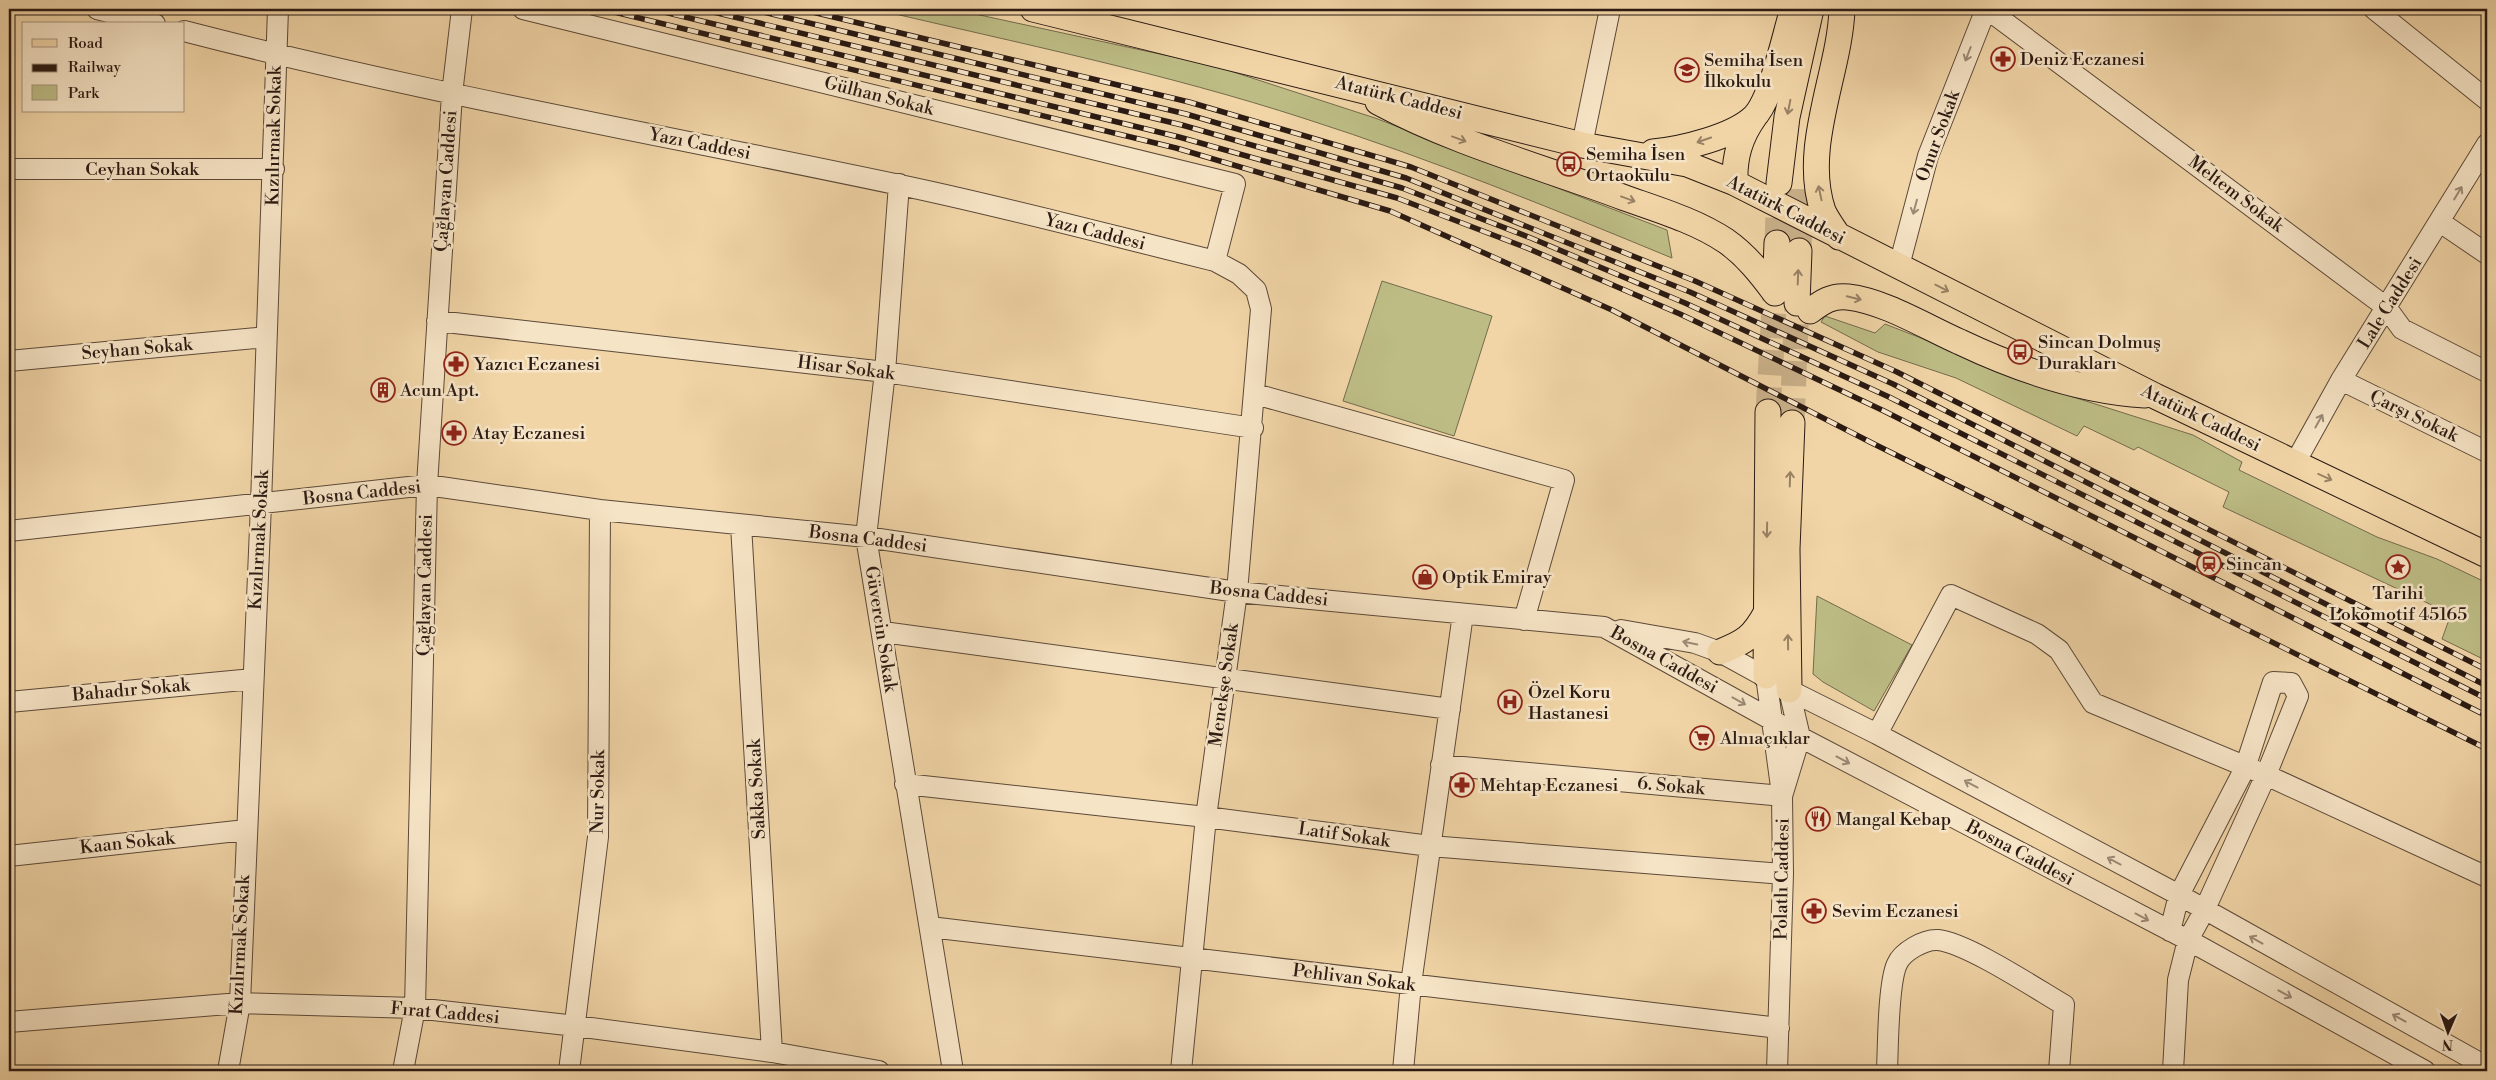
<svg xmlns="http://www.w3.org/2000/svg" width="2496" height="1080" font-family="'Libre Bodoni',serif">
  <rect width="100%" height="100%" fill="#f1d5a7"/>
  <filter id="stains"><feTurbulence type="fractalNoise" baseFrequency=".004" numOctaves="4"/><feColorMatrix values="0 0 0 0 .2 0 0 0 0 .09 0 0 0 0 .02 0 0 0 .5 -.17"/></filter>
  <radialGradient id="worn" r=".72"><stop offset=".6" stop-color="#630" stop-opacity="0"/><stop offset="1" stop-color="#630" stop-opacity=".3"/></radialGradient>
  <!-- green -->
  <path fill="#bdbc85" stroke="#746b4c" d="M874,9H952L1215,66L1375,118L1667,230L1672,258C1551,208 1431,159 1306,119C1165,73 1018,43 874,9Z
    M1382,281L1492,316L1454,436L1343,401Z
    M1825,316L1875,333L1885,324L2067,395L2193,435L2242,462L2239,470L2377,537L2437,559L2487,583V661L2442,639L2451,614L2223,507L2229,492L2138,447L2134,450L2084,426L2077,436L1956,378L1878,352L1821,322Z
    M1817,596L1912,645L1874,711L1823,682L1813,674Z"/>
  <g fill="none" stroke-linecap="round" stroke-linejoin="round">
    <!-- major-tunnel -->
    <path stroke="#c9b089" stroke-width="25" stroke-dasharray="25 12" stroke-linecap="butt" d="M1777,243L1779,186
      M1799,251L1801,189
      M1768,412L1775,293
      M1792,423L1797,303"/>
    <!-- minor casing -->
    <g stroke="#5c4938" stroke-width="22">
      <path id="minor" d="M97,9L155,24
        M523,9L1235,184L1215,261
        M1987,9L2386,307L2402,329L2487,372
        M2374,9L2487,100
        M184,31C419,92 658,134 895,184C1002,206 1109,235 1215,261L1239,274L1256,290L1261,309L1237,592L1206,817L1181,1071
        M1582,145L1610,9
        M9,169H274
        M899,184L885,372L866,537L953,1071
        M2440,222L2487,254
        M1899,266L1928,156L1986,9
        M437,321L885,372L1253,428
        M9,361L266,337
        M2341,380L2487,452
        M1255,394L1564,480L1524,620
        M2295,463L2341,380L2487,144
        M741,525L772,1052
        M9,531L427,485L600,510L866,537L1237,592L1604,627L1774,721L1800,737L2188,940L2425,1071
        M1621,630L1695,643L1720,652L1789,690L1877,734L2179,895L2487,1067
        M883,632L1450,709
        M1766,676L1781,787
        M9,702L253,679
        M1877,734L1951,595L2037,634L2059,650L2093,703L2266,775L2487,877
        M1441,765L1782,796
        M905,784L1206,817L1430,846L1783,874
        M9,856L246,830
        M930,927L1779,1028
        M2170,931L2179,895L2245,768L2273,682L2291,683L2298,696L2266,775L2204,911L2188,940L2178,980L2173,1071
        M9,1022L240,1003L415,1008L576,1026L772,1052L879,1071
        M228,1071L240,1003L261,504L278,9
        M403,1071L415,1008L427,485L452,94L462,9
        M569,1071L598,837L600,510
        M1403,1071L1411,984L1463,614
        M1777,1071L1783,874L1782,796L1800,737L1789,690
        M1887,1071C1888,1048 1888,983 1897,964C1902,952 1924,939 1938,940C1967,943 2035,988 2064,1005L2059,1071"/>
    </g>
    <!-- major casing -->
    <g stroke="#2b1a13" stroke-width="27">
      <path id="major" d="M1033,9L1582,145L1687,164L1735,183L2155,396L2487,555
        M1378,102C1456,144 1543,167 1625,198C1659,210 1696,221 1726,241C1746,255 1761,274 1775,293
        M1653,152C1682,149 1733,137 1754,117C1772,99 1785,34 1793,9
        M1735,183C1734,157 1740,137 1755,116
        M1779,183L1787,117L1811,9
        M1839,237C1834,229 1827,220 1823,211C1801,147 1840,72 1842,9
        M1775,293L1777,243
        M1797,303L1799,251
        M1810,311C1822,302 1832,295 1848,297C1884,301 1926,327 1960,342C2019,370 2080,391 2145,395
        M1720,652C1745,642 1753,637 1766,613
        M1766,676L1768,412
        M1789,690L1787,549L1792,423"/>
    </g>
    <!-- minor -->
    <use href="#minor" stroke="#f6e4c6" stroke-width="20"/>
    <!-- major -->
    <use href="#major" stroke="#f1d5a7" stroke-width="25"/>
    <!-- rail casing -->
    <g stroke="#2b1a13" stroke-width="5.5">
      <path id="rail" d="M602,9L1176,148L1390,211L1612,310L1874,444L2487,749
        M652,9L1179,137L1397,198L1527,248L1680,314L1884,411L2487,716
        M701,9L1182,125L1402,188L1531,238L1685,303L1889,397L2487,699
        M751,9L1186,114L1406,178L1690,292L1893,384L2487,686
        M800,9L1189,102L1411,167L1695,281L1897,372L2487,670"/>
    </g>
    <!-- rail -->
    <use href="#rail" stroke="#f6e4c6" stroke-width="4" stroke-dasharray="11" stroke-linecap="butt"/>
  </g>
  <!-- one-way arrows -->
  <defs><path id="oneway-shaft" d="M-6 0H5M1.5-3L5.5 0L1.5 3" fill="none" stroke-width="1.6" stroke-linecap="round" stroke-linejoin="round" transform="scale(1.25)"/></defs>
  <g stroke="#9b8975">
    <use href="#oneway-shaft" transform="translate(1968 54) rotate(111)"/>
    <use href="#oneway-shaft" transform="translate(2458 193) rotate(-59)"/>
    <use href="#oneway-shaft" transform="translate(1915 207) rotate(105)"/>
    <use href="#oneway-shaft" transform="translate(2319 421) rotate(-61)"/>
    <use href="#oneway-shaft" transform="translate(1690 643) rotate(-168)"/>
    <use href="#oneway-shaft" transform="translate(1739 701) rotate(29)"/>
    <use href="#oneway-shaft" transform="translate(1843 760) rotate(28)"/>
    <use href="#oneway-shaft" transform="translate(1971 784) rotate(-152)"/>
    <use href="#oneway-shaft" transform="translate(2114 861) rotate(-152)"/>
    <use href="#oneway-shaft" transform="translate(2142 917) rotate(28)"/>
    <use href="#oneway-shaft" transform="translate(2256 940) rotate(-151)"/>
    <use href="#oneway-shaft" transform="translate(2285 994) rotate(29)"/>
    <use href="#oneway-shaft" transform="translate(2399 1018) rotate(-151)"/>
  </g>
  <g stroke="#988164">
    <use href="#oneway-shaft" transform="translate(1789 107) rotate(101)"/>
    <use href="#oneway-shaft" transform="translate(1459 139) rotate(20)"/>
    <use href="#oneway-shaft" transform="translate(1704 140) rotate(161)"/>
    <use href="#oneway-shaft" transform="translate(1820 193) rotate(-102)"/>
    <use href="#oneway-shaft" transform="translate(1628 199) rotate(20)"/>
    <use href="#oneway-shaft" transform="translate(1798 277) rotate(-88)"/>
    <use href="#oneway-shaft" transform="translate(1942 288) rotate(27)"/>
    <use href="#oneway-shaft" transform="translate(1854 298) rotate(13)"/>
    <use href="#oneway-shaft" transform="translate(2325 477) rotate(24)"/>
    <use href="#oneway-shaft" transform="translate(1790 479) rotate(-88)"/>
    <use href="#oneway-shaft" transform="translate(1767 530) rotate(91)"/>
    <use href="#oneway-shaft" transform="translate(1788 642) rotate(-91)"/>
  </g>
  <!-- icons -->
  <defs>
    <g id="pharmacy-ring" transform="scale(1.25)"><circle r="9.5" fill="#f6e4c6" stroke="#8f2418" stroke-width="1.5"/><path d="M-2-6h4v4h4v4h-4v4h-4v-4h-4v-4h4Z" fill="#8f2418"/></g>
    <g id="school-ring" transform="scale(1.25)"><circle r="9.5" fill="#f6e4c6" stroke="#8f2418" stroke-width="1.5"/><path d="M0-5L7-2L0 1L-7-2ZM-4 1L0 2.5L4 1V4Q0 6-4 4Z" fill="#8f2418"/></g>
    <g id="bus-ring" transform="scale(1.25)"><circle r="9.5" fill="#f6e4c6" stroke="#8f2418" stroke-width="1.5"/><path d="M-5-6H5V4H4V6H2V4H-2V6H-4V4H-5ZM-3.5-4V0h7V-4ZM-3.5 1.2v1.5H-2V1.2ZM2 1.2v1.5H3.5V1.2Z" fill="#8f2418"/></g>
    <g id="building-ring" transform="scale(1.25)"><circle r="9.5" fill="#f6e4c6" stroke="#8f2418" stroke-width="1.5"/><path d="M-4-6H4V6H1V3H-1V6H-4ZM-2.5-4.3h1.7v1.8h-1.7ZM.8-4.3h1.7v1.8H.8ZM-2.5-1h1.7V.8h-1.7ZM.8-1h1.7V.8H.8Z" fill="#8f2418"/></g>
    <g id="station-ring" transform="scale(1.25)"><circle r="9.5" fill="#f6e4c6" stroke="#8f2418" stroke-width="1.5"/><path d="M-3-6H3Q5-6 5-4V2Q5 4 3 4L4.5 6H3L1.5 4h-3L-3 6H-4.5L-3 4Q-5 4-5 2V-4Q-5-6-3-6ZM-3.5-4v3h7v-3ZM-3.5 1v1.5H-2V1ZM2 1v1.5H3.5V1Z" fill="#8f2418"/></g>
    <g id="sight-ring" transform="scale(1.25)"><circle r="9.5" fill="#f6e4c6" stroke="#8f2418" stroke-width="1.5"/><path d="M0-6L1.8-2.2L6-1.7L2.9 1.2L3.7 5.4L0 3.3L-3.7 5.4L-2.9 1.2L-6-1.7L-1.8-2.2Z" fill="#8f2418"/></g>
    <g id="shop-ring" transform="scale(1.25)"><circle r="9.5" fill="#f6e4c6" stroke="#8f2418" stroke-width="1.5"/><path d="M-5-2.5h2.3a2.7 3.5 0 0 1 5.4 0H5L5.5 6h-11ZM-1.5-2.5h3a1.5 2.3 0 0 0-3 0Z" fill="#8f2418"/></g>
    <g id="hospital-ring" transform="scale(1.25)"><circle r="9.5" fill="#f6e4c6" stroke="#8f2418" stroke-width="1.5"/><path d="M-5-5h3v3.5h4V-5h3V5h-3V1.5h-4V5h-3Z" fill="#8f2418"/></g>
    <g id="supermarket-ring" transform="scale(1.25)"><circle r="9.5" fill="#f6e4c6" stroke="#8f2418" stroke-width="1.5"/><path d="M-6-5.5h2.5l.6 2H6L4.5 2H-2.5L-4.4-4H-6ZM-1.5 3.2a1.3 1.3 0 1 0 .1 0ZM3 3.2a1.3 1.3 0 1 0 .1 0Z" fill="#8f2418"/></g>
    <g id="restaurant-ring" transform="scale(1.25)"><circle r="9.5" fill="#f6e4c6" stroke="#8f2418" stroke-width="1.5"/><path d="M-5-6h1v4h1v-4h1v4h1v-4h1v5L-1.5 .5V6h-2V.5L-5-1ZM5-6V6H3V1.5H1.5Q1.5-4 5-6Z" fill="#8f2418"/></g>
  </defs>
  <g fill-rule="evenodd">
    <use href="#pharmacy-ring" x="2003" y="59"/>
    <use href="#school-ring" x="1687" y="70"/>
    <use href="#bus-ring" x="1569" y="164"/>
    <use href="#bus-ring" x="2020" y="352"/>
    <use href="#pharmacy-ring" x="456" y="364"/>
    <use href="#building-ring" x="383" y="390"/>
    <use href="#pharmacy-ring" x="454" y="433"/>
    <use href="#station-ring" x="2209" y="564"/>
    <use href="#sight-ring" x="2398" y="567"/>
    <use href="#shop-ring" x="1425" y="577"/>
    <use href="#hospital-ring" x="1510" y="702"/>
    <use href="#supermarket-ring" x="1702" y="738"/>
    <use href="#pharmacy-ring" x="1462" y="785"/>
    <use href="#restaurant-ring" x="1818" y="819"/>
    <use href="#pharmacy-ring" x="1814" y="911"/>
  </g>
  <g text-anchor="middle" dominant-baseline="central" stroke-width="5" stroke-linejoin="round" paint-order="stroke">
    <!-- poi labels -->
    <g font-size="18" fill="#2b1a13" stroke="#f6e4c6" text-anchor="start">
      <text x="2020" y="59">Deniz Eczanesi</text>
      <text x="1704" y="60">Semiha İsen<tspan x="1704" dy="21">İlkokulu</tspan></text>
      <text x="1586" y="154">Semiha İsen<tspan x="1586" dy="21">Ortaokulu</tspan></text>
      <text x="2038" y="342">Sincan Dolmuş<tspan x="2038" dy="21">Durakları</tspan></text>
      <text x="474" y="364">Yazıcı Eczanesi</text>
      <text x="400" y="390">Acun Apt.</text>
      <text x="472" y="433">Atay Eczanesi</text>
      <text x="2226" y="564">Sincan</text>
      <text x="1442" y="577">Optik Emiray</text>
      <text x="2398" y="593" text-anchor="middle">Tarihi<tspan x="2398" dy="21">Lokomotif 45165</tspan></text>
      <text x="1528" y="692">Özel Koru<tspan x="1528" dy="21">Hastanesi</tspan></text>
      <text x="1720" y="738">Alnıaçıklar</text>
      <text x="1480" y="785">Mehtap Eczanesi</text>
      <text x="1836" y="819">Mangal Kebap</text>
      <text x="1832" y="911">Sevim Eczanesi</text>
    </g>
    <!-- street labels -->
    <g font-size="18" fill="#2b1a13" stroke="#f6e4c6">
      <text transform="translate(879 96) rotate(14)">Gülhan Sokak</text>
      <text transform="translate(1399 98) rotate(14)">Atatürk Caddesi</text>
      <text transform="translate(274 136) rotate(-89)">Kızılırmak Sokak</text>
      <text transform="translate(1938 136) rotate(-70)">Onur Sokak</text>
      <text transform="translate(700 144) rotate(11)">Yazı Caddesi</text>
      <text x="142" y="169">Ceyhan Sokak</text>
      <text transform="translate(446 181) rotate(-86)">Çağlayan Caddesi</text>
      <text transform="translate(2236 194) rotate(37)">Meltem Sokak</text>
      <text transform="translate(1786 210) rotate(27)">Atatürk Caddesi</text>
      <text transform="translate(1095 232) rotate(14)">Yazı Caddesi</text>
      <text transform="translate(2390 303) rotate(-58)">Lale Caddesi</text>
      <text transform="translate(137 349) rotate(-5)">Seyhan Sokak</text>
      <text transform="translate(846 368) rotate(7)">Hisar Sokak</text>
      <text transform="translate(2414 416) rotate(26)">Çarşı Sokak</text>
      <text transform="translate(2201 418) rotate(26)">Atatürk Caddesi</text>
      <text transform="translate(362 493) rotate(-6)">Bosna Caddesi</text>
      <text transform="translate(868 539) rotate(7)">Bosna Caddesi</text>
      <text transform="translate(259 540) rotate(-87)">Kızılırmak Sokak</text>
      <text transform="translate(425 585) rotate(-89)">Çağlayan Caddesi</text>
      <text transform="translate(1269 594) rotate(6)">Bosna Caddesi</text>
      <text transform="translate(881 629) rotate(81)">Güvercin Sokak</text>
      <text transform="translate(1664 660) rotate(29)">Bosna Caddesi</text>
      <text transform="translate(1224 685) rotate(-82)">Menekşe Sokak</text>
      <text transform="translate(131 690) rotate(-5)">Bahadır Sokak</text>
      <text transform="translate(1671 786) rotate(5)">6. Sokak</text>
      <text transform="translate(757 789) rotate(-93)">Sakka Sokak</text>
      <text transform="translate(598 792) rotate(-89)">Nur Sokak</text>
      <text transform="translate(1344 835) rotate(8)">Latif Sokak</text>
      <text transform="translate(127 843) rotate(-6)">Kaan Sokak</text>
      <text transform="translate(2020 853) rotate(28)">Bosna Caddesi</text>
      <text transform="translate(1782 879) rotate(-89)">Polatlı Caddesi</text>
      <text transform="translate(240 945) rotate(-87)">Kızılırmak Sokak</text>
      <text transform="translate(1354 978) rotate(7)">Pehlivan Sokak</text>
      <text transform="translate(445 1013) rotate(5)">Fırat Caddesi</text>
    </g>
  </g>
  <!-- margin -->
  <rect width="2496" height="1080" fill="none" stroke="#f1d5a7" stroke-width="30"/>
  <rect x="10" y="10" width="2476" height="1060" fill="none" stroke="#2b1a13" stroke-width="2.5"/>
  <rect x="15" y="15" width="2466" height="1050" fill="none" stroke="#2b1a13"/>
  <!-- legend -->
  <rect x="22" y="22" width="162" height="90" fill="#f6e4c6" stroke="#a5937e"/>
  <rect x="32" y="39" width="25" height="8" fill="#f1d5a7" stroke="#a5937e"/>
  <text x="68" y="48" font-size="15" fill="#2b1a13">Road</text>
  <rect x="32" y="64" width="25" height="8" fill="#2b1a13" stroke="#a5937e"/>
  <text x="68" y="72" font-size="15" fill="#2b1a13">Railway</text>
  <rect x="32" y="85" width="25" height="15" fill="#bdbc85" stroke="#a5937e"/>
  <text x="68" y="98" font-size="15" fill="#2b1a13">Park</text>
  <!-- north arrow -->
  <g transform="translate(2448 1032) rotate(182)" stroke="#f6e4c6" stroke-width="4" paint-order="stroke">
  <path d="M0-4L9 19L0 12L-9 19Z" fill="#2b1a13"/>
  <text y="-8" font-size="14" font-weight="bold" text-anchor="middle" fill="#2b1a13">N</text>
  </g>
  <rect width="100%" height="100%" filter="url(#stains)"/>
  <rect width="100%" height="100%" fill="url(#worn)"/>
</svg>
